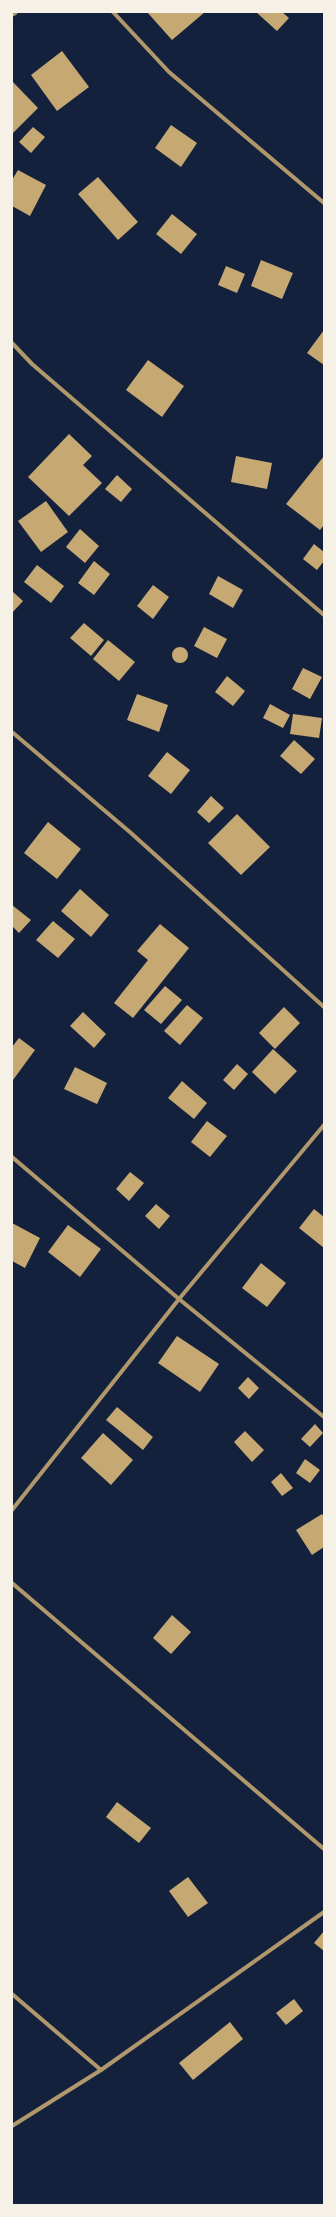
<svg xmlns="http://www.w3.org/2000/svg" width="336" height="2217" font-family="'Open Sans',sans-serif">
  <rect width="100%" height="100%" fill="#14213d"/>
  <!-- building -->
  <path fill="#c6a872" d="M147,12H205L172,40Z
    M256,12H282L289,18L277,31Z
    M62,51L89,87L57,111L31,75Z
    M12,81L38,108L12,134Z
    M171,125L197,143L181,167L155,148Z
    M33,127L45,137L31,153L19,142Z
    M18,170L46,185L30,216L12,206V180Z
    M98,177L138,222L118,240L78,194Z
    M172,214L197,234L181,254L156,234Z
    M261,260L293,273L282,299L251,286Z
    M226,266L245,274L237,293L218,285Z
    M324,330V365L307,353Z
    M148,360L184,386L162,417L126,390Z
    M69,434L92,456L83,465L102,483L69,516L28,477Z
    M236,456L272,463L267,489L231,482Z
    M324,456V525L320,530L286,504Z
    M117,475L132,489L121,502L105,489Z
    M46,501L68,532L41,552L18,521Z
    M80,529L99,546L85,563L66,547Z
    M314,544L324,552V561L317,570L303,559Z
    M94,561L110,574L94,595L78,583Z
    M37,565L64,586L51,603L24,582Z
    M218,576L243,590L233,608L209,594Z
    M153,585L169,597L153,619L137,606Z
    M12,591L23,601L12,613Z
    M84,623L104,640L91,656L70,638Z
    M204,627L227,639L217,658L194,646Z
    M108,640L135,662L119,681L93,659Z
    M172 655a8 8 0 1 1 16 0a8 8 0 1 1-16 0Z
    M303,668L322,677L310,699L292,689Z
    M227,676L245,691L233,706L215,692Z
    M137,694L168,705L159,732L127,720Z
    M270,704L290,715L283,728L263,718Z
    M293,714L322,718L319,738L290,734Z
    M294,740L315,759L301,774L280,756Z
    M167,752L190,770L171,794L148,776Z
    M211,796L224,808L209,823L197,812Z
    M237,814L270,847L241,875L208,843Z
    M48,822L81,849L57,879L24,853Z
    M80,889L109,915L91,937L61,911Z
    M12,905L31,920L19,933L12,926Z
    M53,921L75,939L58,958L36,940Z
    M160,924L189,948L133,1018L114,1003L148,960L137,951Z
    M165,986L182,1000L161,1024L144,1010Z
    M187,1005L203,1018L180,1045L164,1031Z
    M284,1007L300,1023L275,1049L259,1033Z
    M83,1012L106,1034L94,1048L70,1026Z
    M19,1038L35,1050L13,1080L12,1047Z
    M273,1049L297,1071L275,1094L252,1072Z
    M237,1064L248,1074L234,1090L223,1080Z
    M75,1067L107,1083L97,1104L64,1089Z
    M182,1081L207,1103L194,1119L168,1098Z
    M207,1121L227,1136L210,1157L191,1142Z
    M130,1172L144,1183L129,1201L116,1189Z
    M156,1204L170,1216L159,1229L145,1216Z
    M314,1209L324,1217V1248L299,1228Z
    M12,1223L40,1238L25,1268L12,1261Z
    M68,1225L101,1249L80,1277L48,1252Z
    M261,1263L286,1283L267,1307L242,1288Z
    M177,1336L219,1364L200,1392L158,1363Z
    M248,1377L259,1388L249,1399L238,1388Z
    M117,1407L153,1437L143,1450L106,1420Z
    M315,1424L323,1433L310,1447L301,1439Z
    M245,1431L264,1450L252,1462L234,1442Z
    M103,1433L133,1460L111,1485L81,1458Z
    M305,1459L320,1470L310,1483L296,1473Z
    M281,1473L293,1488L282,1496L271,1482Z
    M322,1514L324,1517V1547L312,1555L296,1530Z
    M172,1615L191,1632L171,1654L153,1638Z
    M117,1802L151,1828L139,1843L106,1817Z
    M188,1877L208,1903L188,1917L169,1891Z
    M324,1931V1951L314,1943Z
    M294,1999L303,2011L286,2025L276,2013Z
    M230,2022L243,2039L193,2080L179,2063Z"/>
  <g fill="none" stroke-linecap="round" stroke-linejoin="round">
    <!-- minor -->
    <path stroke="#b1986c" stroke-width="4" d="M113,12L169,72L324,203
      M12,343L32,364L324,615
      M12,732L131,833L324,1007
      M12,1157L179,1299L324,1417
      M12,1510L179,1299L324,1125
      M12,1583L324,1849
      M12,1994L101,2070
      M12,2126L101,2070L324,1912"/>
    <!-- tertiary -->
    <path stroke="#b1986c" stroke-width="7" d="M12,13L14,12"/>
  </g>
  <!-- border -->
  <rect width="336" height="2217" fill="none" stroke="#f6f1e7" stroke-width="26"/>
</svg>
